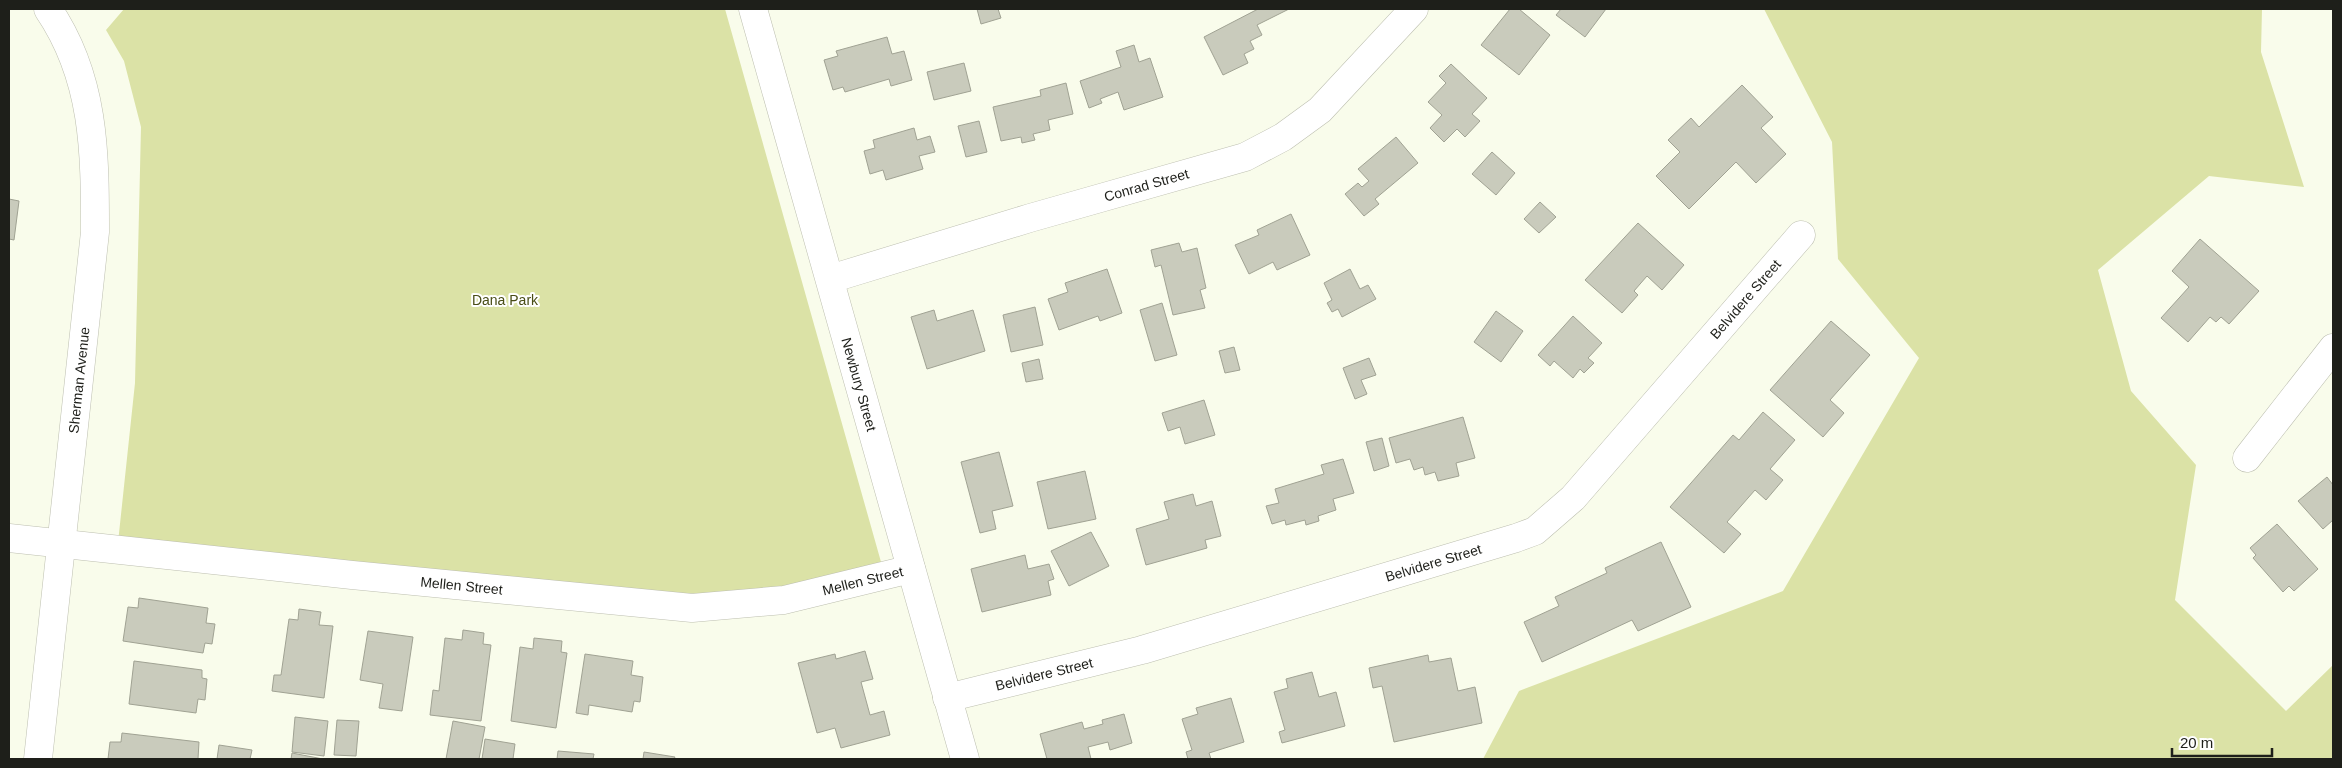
<svg xmlns="http://www.w3.org/2000/svg" width="2342" height="768" font-family="Helvetica,sans-serif">
  <rect width="100%" height="100%" fill="#f9fceb"/>
  <!-- green -->
  <path fill="#dbe2a6" d="M124,9H725L883,569L771,600L528,595L117,552L135,383L141,127L124,61L106,30Z
    M1764,9H2262L2261,52L2304,187L2209,176L2098,270L2131,391L2196,465L2175,600L2286,711L2333,665V759H1483L1519,691L1783,591L1919,358L1838,259L1832,142Z"/>
  <!-- building -->
  <path fill="#c9cbbc" stroke="#a0a293" d="M977,9H998L1001,18L981,24Z
    M1258,9H1289L1257,25L1262,35L1250,41L1254,49L1244,54L1248,63L1223,75L1204,37Z
    M1510,9H1519L1550,35L1519,75L1481,45Z
    M1561,9H1606L1585,37L1556,15Z
    M887,37L892,54L904,51L912,80L891,86L889,79L845,92L843,87L833,90L824,60L838,56L836,51Z
    M1134,45L1139,62L1150,58L1163,97L1124,110L1118,92L1100,99L1102,103L1089,108L1080,81L1121,67L1116,51Z
    M964,63L971,91L934,100L927,72Z
    M1451,64L1487,98L1472,114L1480,121L1465,137L1457,129L1444,142L1430,128L1442,115L1428,102L1446,83L1439,76Z
    M1066,83L1073,114L1048,120L1050,130L1033,134L1035,140L1022,143L1021,137L1001,141L993,107L1041,96L1040,90Z
    M1742,85L1773,117L1761,128L1786,154L1756,183L1736,162L1689,209L1656,176L1680,152L1668,140L1691,118L1699,127Z
    M979,121L987,152L966,157L958,126Z
    M914,128L917,140L930,136L935,152L919,156L923,169L886,180L883,170L870,174L864,151L875,148L873,140Z
    M1396,137L1418,163L1375,199L1379,204L1364,216L1345,194L1358,183L1362,187L1369,181L1358,169Z
    M1492,152L1515,173L1496,195L1472,174Z
    M9,199L19,201L14,240L9,239Z
    M1540,202L1556,217L1539,233L1524,219Z
    M1291,214L1310,255L1277,270L1273,262L1249,274L1235,245L1259,235L1257,230Z
    M1638,223L1684,265L1662,290L1647,276L1634,291L1638,295L1622,313L1585,280Z
    M2200,239L2259,291L2229,324L2221,317L2216,322L2210,317L2188,342L2161,318L2189,287L2172,271Z
    M1179,243L1182,252L1197,248L1206,288L1200,290L1205,308L1173,315L1161,265L1155,267L1151,250Z
    M1107,269L1122,313L1100,321L1098,316L1059,330L1048,299L1068,292L1065,283Z
    M1350,269L1360,289L1368,285L1376,299L1342,317L1338,309L1332,312L1327,303L1332,300L1324,283Z
    M1162,303L1177,355L1155,361L1140,310Z
    M1035,307L1043,345L1011,352L1003,315Z
    M934,310L937,321L973,310L985,351L927,369L911,317Z
    M1496,311L1523,331L1501,362L1474,342Z
    M1573,316L1602,343L1588,358L1594,363L1584,373L1580,369L1573,378L1554,361L1550,366L1538,355Z
    M1831,321L1870,355L1830,400L1844,413L1823,437L1770,390Z
    M1234,347L1240,370L1225,373L1219,351Z
    M1369,358L1376,375L1361,380L1367,394L1355,399L1343,368Z
    M1039,359L1043,379L1026,382L1022,363Z
    M1204,400L1215,435L1185,444L1180,427L1168,431L1162,413Z
    M1763,412L1795,440L1770,469L1783,480L1766,500L1755,490L1727,522L1741,534L1724,553L1670,507L1733,435L1739,440Z
    M1463,417L1475,458L1456,463L1459,476L1438,481L1435,472L1425,475L1423,467L1414,470L1410,459L1396,463L1389,438Z
    M1382,438L1389,466L1374,471L1366,442Z
    M999,452L1013,506L992,511L996,529L980,533L961,462Z
    M1343,459L1354,493L1333,499L1336,510L1318,516L1319,521L1306,525L1305,520L1286,525L1285,520L1272,524L1266,506L1279,503L1275,489L1324,474L1321,465Z
    M1085,471L1096,519L1048,529L1037,482Z
    M2327,477L2333,485V520L2323,529L2298,501Z
    M1193,494L1196,506L1212,501L1221,536L1205,540L1207,548L1146,565L1136,529L1169,519L1164,502Z
    M2277,524L2318,569L2294,591L2289,586L2283,592L2253,558L2256,555L2250,548Z
    M1091,532L1109,566L1069,586L1051,551Z
    M1661,542L1691,607L1638,631L1632,620L1542,662L1524,622L1559,606L1555,597L1607,573L1605,568Z
    M1025,555L1028,569L1049,564L1054,579L1048,581L1051,595L982,612L971,569Z
    M139,598L208,608L206,623L215,624L212,644L205,643L203,653L123,641L128,607L138,608Z
    M299,609L321,612L319,625L333,626L324,698L272,691L274,675H281L289,619L298,620Z
    M463,630L484,633L483,644L491,645L481,721L430,715L433,690L439,691L445,638L462,640Z
    M368,631L413,637L402,711L379,708L383,684L360,680Z
    M534,638L562,641L561,652L567,653L556,728L511,721L520,647L533,649Z
    M865,651L873,679L861,682L870,715L884,711L890,735L841,748L835,728L817,733L798,663L835,654L836,659Z
    M585,654L633,661L631,675L643,677L640,702L634,701L632,712L589,705L588,715L576,713Z
    M1428,655L1429,662L1451,658L1458,691L1475,687L1482,723L1394,742L1382,686L1373,688L1369,668Z
    M134,661L202,670V678L207,679L205,700L198,699L196,713L129,704Z
    M1312,672L1319,697L1336,692L1345,726L1282,743L1279,732L1285,730L1274,692L1288,688L1286,679Z
    M1231,698L1244,742L1209,753L1211,759H1188L1186,752L1192,750L1182,719L1198,714L1196,708Z
    M1124,714L1132,743L1110,750L1108,742L1088,747L1091,759H1047L1040,734L1082,722L1084,729L1103,724L1102,720Z
    M295,717L328,721L324,756L292,752Z
    M337,720L359,721L356,756L334,755Z
    M453,721L485,727L479,759H446Z
    M122,733L199,742L198,759H108L110,742H121Z
    M485,739L515,744L513,759H482Z
    M219,745L252,750L250,759H217Z
    M558,751L594,754L593,759H557Z
    M644,752L675,757L674,759H643Z
    M292,753L323,759H291Z"/>
  <g fill="none" stroke-linecap="round" stroke-linejoin="round">
    <!-- minor casing -->
    <g stroke="#bdbfb0" stroke-width="29">
      <g id="minor">
        <path id="s1" d="M830,279L1030,218L1245,157L1283,137L1320,110L1414,9"/>
        <path d="M2247,458L2333,348"/>
        <path id="s2" d="M9,538L352,575L692,608L784,600L911,569"/>
        <path id="s3" d="M947,698L1142,650L1516,538L1535,531L1573,498L1801,235"/>
        <path id="s4" d="M38,759L95,232C95,152 95,78 48,9"/>
      </g>
    </g>
    <!-- tertiary casing -->
    <g stroke="#bdbfb0" stroke-width="29">
      <g id="tertiary">
        <path id="s5" d="M753,9L965,759"/>
      </g>
    </g>
    <!-- minor -->
    <use href="#minor" stroke="#fff" stroke-width="28"/>
    <!-- tertiary -->
    <use href="#tertiary" stroke="#fff" stroke-width="28"/>
  </g>
  <g text-anchor="middle" dominant-baseline="central" stroke-width="4" stroke-linejoin="round" paint-order="stroke">
    <!-- street labels -->
    <g font-size="14" fill="#1e1f1a" stroke="#fff">
      <text stroke="none"><textPath href="#s1" startOffset="330">Conrad Street</textPath></text>
      <text stroke="none"><textPath href="#s3" startOffset="925">Belvidere Street</textPath></text>
      <text stroke="none"><textPath href="#s4" startOffset="381">Sherman Avenue</textPath></text>
      <text stroke="none"><textPath href="#s5" startOffset="390">Newbury Street</textPath></text>
      <text stroke="none"><textPath href="#s3" startOffset="505">Belvidere Street</textPath></text>
      <text stroke="none"><textPath href="#s2" startOffset="860">Mellen Street</textPath></text>
      <text stroke="none"><textPath href="#s2" startOffset="455">Mellen Street</textPath></text>
      <text stroke="none"><textPath href="#s3" startOffset="100">Belvidere Street</textPath></text>
    </g>
    <!-- park labels -->
    <g font-size="14" fill="#494d16" stroke="#fff">
      <text x="505" y="300">Dana Park</text>
    </g>
  </g>
  <!-- border -->
  <rect width="2342" height="768" fill="none" stroke="#1e1f1a" stroke-width="20"/>
  <!-- scale -->
  <path d="M2172 748v8h100v-8" fill="none" stroke="#1e1f1a" stroke-width="2.5"/>
  <text x="2180" y="748" font-size="15" fill="#1e1f1a" stroke="#ffffff" stroke-width="4" paint-order="stroke">20 m</text>
</svg>
